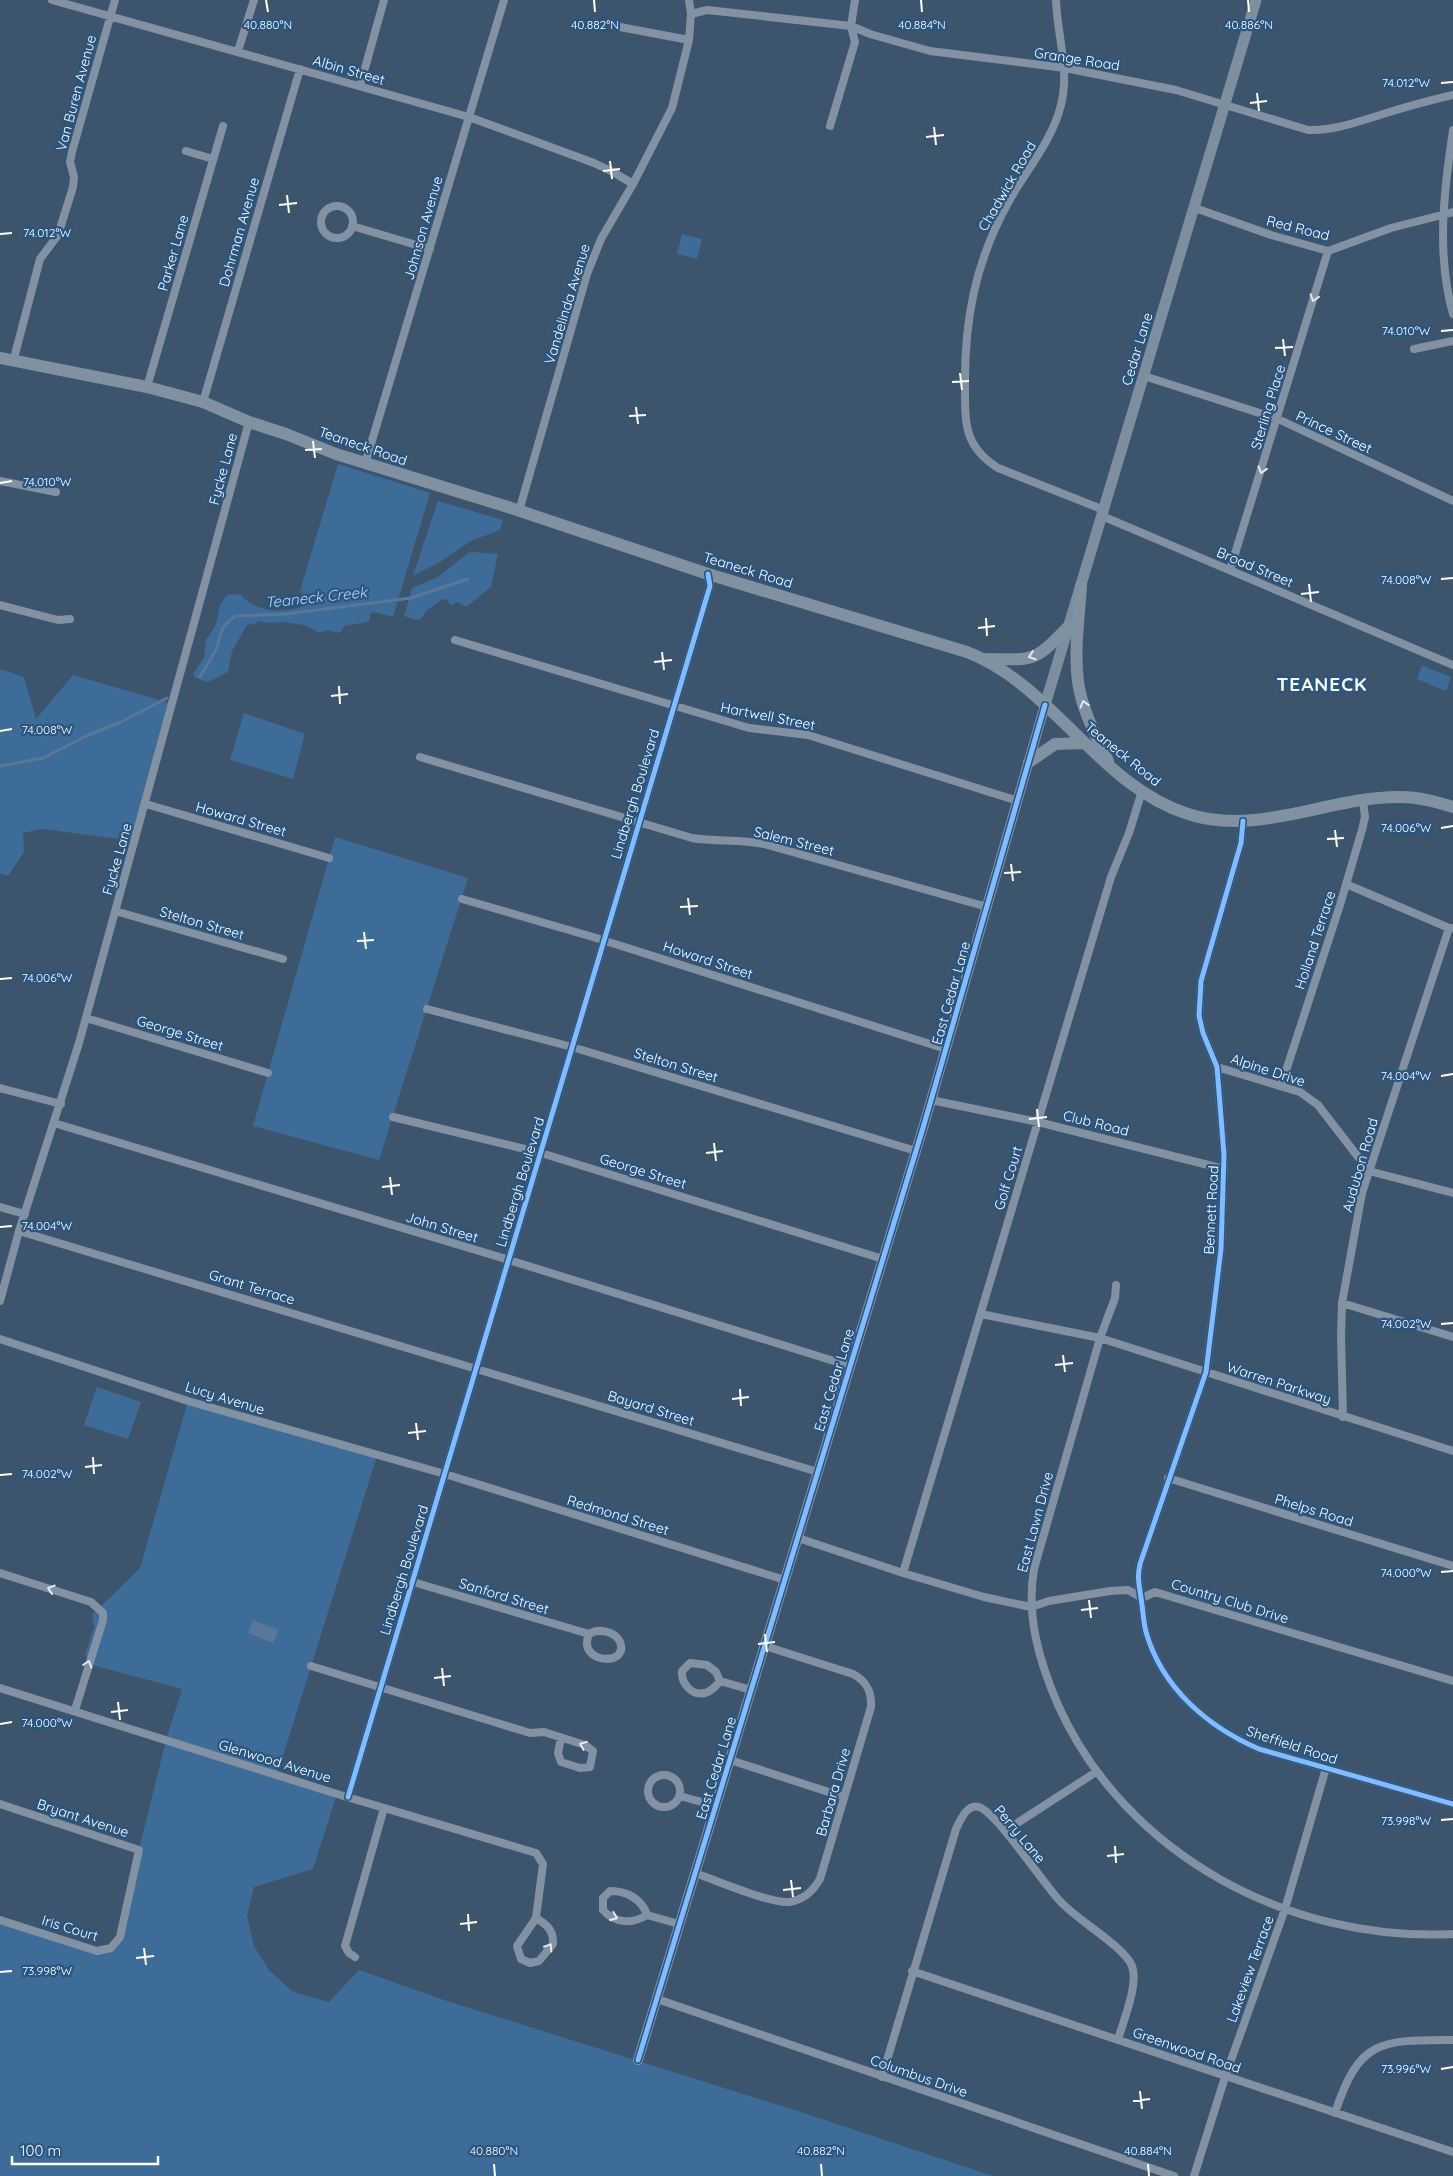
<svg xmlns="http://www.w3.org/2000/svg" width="1453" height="2176" font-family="Quicksand,sans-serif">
  <rect width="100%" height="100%" fill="#3c556d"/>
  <!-- green -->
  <path fill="#3c6c97" d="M682,234L702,239L697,259L677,254Z
    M338,464L430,493L393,617L374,612L370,614V620L367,622L344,626L342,631L337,633L328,630L320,633L304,625L283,622L268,623L260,621L254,624L247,625L232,651L228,672L208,682L196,678L193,674L204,658L206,640L216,624L220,605L227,595L240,594C255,612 282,614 304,606L314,593L303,594L300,591Z
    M438,501L503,520L500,530L471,541L440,562L413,576Z
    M473,552L498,554L491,587L466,607L458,602L450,605L448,600L443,599L427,610L421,619L416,620L404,616L412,588L438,577L468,553Z
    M1422,665L1451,677L1446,691L1417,679Z
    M0,669L24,677L36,719L73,675L173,704L135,841L42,829L23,833L24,852L8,876L0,873Z
    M244,713L305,734L293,779L230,760Z
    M335,837L468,878L379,1160L253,1126Z
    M97,1387L141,1402L128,1439L84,1425Z
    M188,1401L377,1456L277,1775L337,1794L313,1869L254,1887L247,1916L254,1946L269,1970L293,1992L329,2002L359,1970L444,2000L804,2113L993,2176H0V1920L97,1951L116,1943L166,1740L182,1689L92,1665L85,1655L94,1627L92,1615L140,1568Z"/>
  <!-- water -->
  <path fill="#597897" d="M253,1620L279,1630L273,1643L248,1633Z"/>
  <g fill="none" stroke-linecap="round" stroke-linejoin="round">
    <!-- stream -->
    <path stroke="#597897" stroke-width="3" d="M200,677L216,650L223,627L235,616L286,614L411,598L468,579
      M0,766L43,758L88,735L121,722L167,698"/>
    <!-- minor -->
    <path stroke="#8292a3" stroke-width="8" d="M52,0L469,117L594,163L613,172L633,184
      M1056,0C1057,35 1070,70 1061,105C1052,141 1027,169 1009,201C975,262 964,321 965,390C965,425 965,447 998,468L1104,510
      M691,14L707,10L851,26L870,34L930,51L1065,68L1176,90L1308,130C1332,131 1354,123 1377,116C1402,108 1427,101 1453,95
      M620,27L689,40
      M238,51L254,0
      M360,86L384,0
      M830,126L855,42L851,26L855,0
      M1453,130C1444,190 1436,254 1453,314
      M186,151L213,159
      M321 222a16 16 0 1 1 32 0a16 16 0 1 1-32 0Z
      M1195,208L1271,235L1328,251L1391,228L1453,212
      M352,226L430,249
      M1414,349L1453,341
      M13,362L40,259L58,235L73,187L74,177L70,162L72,152L115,0
      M1144,376L1278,419L1453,501
      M147,387L223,126
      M203,402L300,69
      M365,464L504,0
      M0,481L56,492
      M519,511L587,274L601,239L633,184L672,108L689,40L691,14L689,0
      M1102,516L1453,665
      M1230,570L1328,251
      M0,605L58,620L70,619
      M455,640L749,728L808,735L1018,801
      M420,757L692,838C716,842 740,839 764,844L987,907
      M146,804L329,858
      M1243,821L1241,843L1201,981L1199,1016L1203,1033L1217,1067L1224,1155L1221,1249L1206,1372L1140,1564C1137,1578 1139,1583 1141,1598C1143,1609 1143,1620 1146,1632C1162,1688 1208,1727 1259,1749L1453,1804
      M1346,884L1449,928H1453
      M462,899L593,937L946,1049
      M115,911L283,959
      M427,1009L572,1047L916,1151
      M86,1018L268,1073
      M1217,1067L1300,1092L1318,1105L1369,1171L1453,1193
      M1281,1086L1340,905L1362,830L1365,817L1363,801
      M0,1088L61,1104
      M931,1100L1038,1122L1224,1169
      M393,1117L541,1153L883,1259
      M54,1123L509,1260L850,1366
      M0,1207L25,1214
      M19,1231L818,1472
      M1116,1285L1115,1298L1100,1338L1034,1569C1026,1616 1039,1661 1058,1705C1126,1856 1290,1942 1453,1934
      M0,1301L19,1231L79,1043L249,422
      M1342,1303L1453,1337
      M981,1314L1100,1338L1453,1451
      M0,1339L188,1401L445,1474L785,1580
      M1343,1417L1341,1335L1342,1303L1362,1193L1449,928
      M1168,1478L1453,1566
      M798,1538L903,1573L984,1597L1031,1607L1049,1601L1110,1591L1128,1590L1142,1598L1155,1592L1453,1681
      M0,1573L91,1602L103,1613V1620L75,1710
      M903,1573L1111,877L1129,833L1142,791
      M413,1582L589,1634C598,1628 615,1631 620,1642C630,1667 576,1664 589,1634
      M311,1666L530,1733L544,1732L585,1745L593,1751L590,1767L580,1768L561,1762L558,1753L561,1738
      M720,1681C716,1686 712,1691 705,1693C691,1696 681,1683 682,1671L690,1663L707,1665L716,1672L720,1681L751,1690
      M0,1688L337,1794L536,1853L543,1864L536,1918L517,1946L521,1959L530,1963L539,1961L553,1944C554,1930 546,1924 536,1918
      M730,1760L844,1797
      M648 1791a16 16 0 1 1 32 0a16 16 0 1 1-32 0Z
      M680,1796L716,1806
      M348,1797L710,586L708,574
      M0,1804L139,1850L120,1937L111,1948L97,1951L0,1920
      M1005,1831L1096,1772
      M695,1873C715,1880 771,1904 789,1902C804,1900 813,1891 820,1879L871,1707C872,1691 866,1681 853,1674L765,1646
      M647,1915C642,1899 627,1891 610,1891L603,1898V1910C615,1924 633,1924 647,1915L679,1924
      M355,1957L349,1953L345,1946L384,1808
      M912,1971L1453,2152
      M657,1999L1174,2176
      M882,2077L956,1829C960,1821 967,1803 979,1807C996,1812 1043,1883 1059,1900C1075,1919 1125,1947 1132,1966C1139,1984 1123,2021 1118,2040
      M1335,2113C1359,2039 1381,2040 1453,2040
      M1194,2176L1225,2077L1285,1909L1326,1768"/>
    <!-- tertiary -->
    <path stroke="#8292a3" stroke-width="10" d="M638,2060L923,1128L1045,705"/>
    <!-- secondary -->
    <path stroke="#7d8e9f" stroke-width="11" d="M1045,705L1256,0"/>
    <!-- primary -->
    <path stroke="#8091a1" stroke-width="12" d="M0,358L147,387L203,402L249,422L286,434L336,454L508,507L708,574L967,652C1053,685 1099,786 1188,814C1258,837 1330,796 1401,797C1419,797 1436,802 1453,807
      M1081,586C1079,617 1074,651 1078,682C1082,710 1096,736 1108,761
      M987,659C1036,660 1034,662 1069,626
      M1029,762L1055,744L1085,743"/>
    <!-- cycleway casing -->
    <g stroke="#285581" stroke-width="8">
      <path id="cycleway" d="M1243,821L1241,843L1201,981L1199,1016L1203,1033L1217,1067L1224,1155L1221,1249L1206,1372L1140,1564C1137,1578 1139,1583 1141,1598C1143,1609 1143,1620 1146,1632C1162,1688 1208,1727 1259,1749L1453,1804
        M348,1797L710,586L708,574
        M638,2060L923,1128L1045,705"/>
    </g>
    <!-- cycleway -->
    <use href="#cycleway" stroke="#80bcff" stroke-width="5"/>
  </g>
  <!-- one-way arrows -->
  <defs><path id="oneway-chevron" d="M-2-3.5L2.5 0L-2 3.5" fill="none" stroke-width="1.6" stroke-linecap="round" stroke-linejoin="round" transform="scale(1.25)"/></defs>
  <g stroke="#e6e9ed">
    <use href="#oneway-chevron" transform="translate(1314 298) rotate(107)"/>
    <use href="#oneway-chevron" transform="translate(1262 470) rotate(107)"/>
    <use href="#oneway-chevron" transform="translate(51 1589) rotate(-162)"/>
    <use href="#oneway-chevron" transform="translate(88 1664) rotate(-72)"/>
    <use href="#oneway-chevron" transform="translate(583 1745) rotate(-158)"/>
    <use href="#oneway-chevron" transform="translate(614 1917) rotate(23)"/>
    <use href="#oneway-chevron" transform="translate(549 1947) rotate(-57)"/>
  </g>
  <g stroke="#e6e9ec">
    <use href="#oneway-chevron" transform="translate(1032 656) rotate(161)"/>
    <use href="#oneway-chevron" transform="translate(1084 704) rotate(-107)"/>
  </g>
  <!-- ticks -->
  <path fill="none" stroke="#fff" stroke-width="2" d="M266,0L268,12M594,0L595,12M921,0L922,12M1248,0L1249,12M1441,83L1453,82M1257,93L1259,111M1250,103L1267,101M934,127L936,145M926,137L944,135M610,161L612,179M603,171L620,169M287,195L289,213M279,205L297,203M0,234L12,233M1441,331L1453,330M1283,339L1285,356M1275,348L1293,347M960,373L962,390M952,382L969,381M636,407L638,424M629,416L646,415M313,441L315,458M305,450L322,449M0,483L12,481M1441,579L1453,578M1309,584L1311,602M1301,594L1319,592M986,618L987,636M978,628L995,626M662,652L664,670M654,662L672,660M339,686L340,704M331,696L348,694M0,731L12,729M1441,828L1453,826M1335,830L1337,847M1327,839L1344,838M1011,864L1013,881M1004,873L1021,872M688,898L690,915M680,907L698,906M364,932L366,949M357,941L374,940M0,979L12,978M1441,1076L1453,1074M1037,1109L1039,1127M1029,1119L1047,1117M714,1143L716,1161M706,1153L723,1151M390,1177L392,1195M382,1187L400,1185M0,1227L12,1226M1441,1324L1453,1323M1063,1355L1065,1372M1055,1365L1073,1363M740,1389L741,1406M732,1399L749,1397M416,1423L418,1440M408,1433L426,1431M93,1457L94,1474M85,1467L102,1465M0,1475L12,1474M1441,1572L1453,1571M1089,1600L1091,1618M1081,1610L1098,1608M765,1634L767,1652M758,1644L775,1642M442,1668L444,1686M434,1678L451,1676M118,1702L120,1720M111,1712L128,1710M0,1724L12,1722M1441,1820L1453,1819M1115,1846L1116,1863M1107,1856L1124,1854M791,1880L793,1897M783,1890L801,1888M468,1914L469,1931M460,1924L477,1922M144,1948L146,1965M136,1958L154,1956M0,1972L12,1971M1441,2069L1453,2067M1140,2091L1142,2109M1133,2101L1150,2099M494,2164L495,2176M821,2164L822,2176M1148,2164L1149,2176"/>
  <g text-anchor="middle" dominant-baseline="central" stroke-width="4.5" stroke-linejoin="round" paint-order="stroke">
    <!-- street labels -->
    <g font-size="14" fill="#fff" stroke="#285581">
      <text transform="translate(1077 59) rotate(9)">Grange Road</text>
      <text transform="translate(349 70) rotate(16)">Albin Street</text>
      <text transform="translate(76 93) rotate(-75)">Van Buren Avenue</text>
      <text transform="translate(1007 186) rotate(-60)">Chadwick Road</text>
      <text transform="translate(423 228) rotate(-74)">Johnson Avenue</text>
      <text transform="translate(1298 228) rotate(14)">Red Road</text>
      <text transform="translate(239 232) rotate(-74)">Dohrman Avenue</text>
      <text transform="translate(173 253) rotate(-74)">Parker Lane</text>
      <text transform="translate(567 304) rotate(-73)">Vandelinda Avenue</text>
      <text transform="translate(1137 349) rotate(-73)">Cedar Lane</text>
      <text transform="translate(1268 407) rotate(-73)">Sterling Place</text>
      <text transform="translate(1334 432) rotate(25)">Prince Street</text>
      <text transform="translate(363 446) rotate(19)">Teaneck Road</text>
      <text transform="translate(223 469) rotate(-75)">Fycke Lane</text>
      <text transform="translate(1255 567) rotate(23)">Broad Street</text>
      <text transform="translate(748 570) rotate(17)">Teaneck Road</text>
      <text transform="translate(768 716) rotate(11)">Hartwell Street</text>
      <text transform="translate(1123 754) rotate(39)">Teaneck Road</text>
      <text transform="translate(635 794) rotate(-73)">Lindbergh Boulevard</text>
      <text transform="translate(241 819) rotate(16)">Howard Street</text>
      <text transform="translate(794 841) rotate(14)">Salem Street</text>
      <text transform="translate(117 859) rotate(-74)">Fycke Lane</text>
      <text transform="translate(202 923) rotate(16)">Stelton Street</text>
      <text transform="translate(1315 940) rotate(-72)">Holland Terrace</text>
      <text transform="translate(708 960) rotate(18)">Howard Street</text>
      <text transform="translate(951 993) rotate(-74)">East Cedar Lane</text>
      <text transform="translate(180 1033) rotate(17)">George Street</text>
      <text transform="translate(676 1065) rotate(17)">Stelton Street</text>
      <text transform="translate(1268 1070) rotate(18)">Alpine Drive</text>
      <text transform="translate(1096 1123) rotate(14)">Club Road</text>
      <text transform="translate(1360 1165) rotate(-74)">Audubon Road</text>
      <text transform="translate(643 1171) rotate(17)">George Street</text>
      <text transform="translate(1008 1178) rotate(-73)">Golf Court</text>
      <text transform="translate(520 1182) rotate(-73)">Lindbergh Boulevard</text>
      <text transform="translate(1211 1210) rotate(-87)">Bennett Road</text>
      <text transform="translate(442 1227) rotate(17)">John Street</text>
      <text transform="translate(252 1287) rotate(17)">Grant Terrace</text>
      <text transform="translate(834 1380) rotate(-73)">East Cedar Lane</text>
      <text transform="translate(1279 1383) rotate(18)">Warren Parkway</text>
      <text transform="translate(225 1398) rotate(17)">Lucy Avenue</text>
      <text transform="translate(651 1408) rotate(17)">Bayard Street</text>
      <text transform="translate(1314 1510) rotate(17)">Phelps Road</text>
      <text transform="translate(618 1515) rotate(17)">Redmond Street</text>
      <text transform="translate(1035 1522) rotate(-75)">East Lawn Drive</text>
      <text transform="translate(404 1570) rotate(-73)">Lindbergh Boulevard</text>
      <text transform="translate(504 1596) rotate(17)">Sanford Street</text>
      <text transform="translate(1230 1601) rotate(17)">Country Club Drive</text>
      <text transform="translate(1292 1745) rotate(18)">Sheffield Road</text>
      <text transform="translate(275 1761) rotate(17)">Glenwood Avenue</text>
      <text transform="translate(716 1768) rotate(-73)">East Cedar Lane</text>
      <text transform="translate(833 1792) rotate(-74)">Barbara Drive</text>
      <text transform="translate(83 1818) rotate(18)">Bryant Avenue</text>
      <text transform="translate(1020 1834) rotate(50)">Perry Lane</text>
      <text transform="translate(70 1928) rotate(17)">Iris Court</text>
      <text transform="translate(1250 1969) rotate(-70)">Lakeview Terrace</text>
      <text transform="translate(1187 2050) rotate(19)">Greenwood Road</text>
      <text transform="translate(919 2076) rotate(19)">Columbus Drive</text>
    </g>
    <!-- water labels -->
    <g font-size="15" font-style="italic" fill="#bbd6ee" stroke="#285581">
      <text transform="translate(316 597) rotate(-6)">Teaneck Creek</text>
    </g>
    <!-- district labels -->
    <g font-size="19" font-weight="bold" letter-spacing="1" fill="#fff" stroke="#285581">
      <text x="1322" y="684">TEANECK</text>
    </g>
  </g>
  <g font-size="12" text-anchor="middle" fill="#fff" stroke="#285581" stroke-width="4.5" stroke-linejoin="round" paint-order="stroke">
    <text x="268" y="29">40.880°N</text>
    <text x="595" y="29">40.882°N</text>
    <text x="922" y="29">40.884°N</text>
    <text x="1249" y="29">40.886°N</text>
    <text x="1406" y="87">74.012°W</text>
    <text x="47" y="237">74.012°W</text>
    <text x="1406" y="335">74.010°W</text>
    <text x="47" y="486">74.010°W</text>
    <text x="1406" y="584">74.008°W</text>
    <text x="47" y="734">74.008°W</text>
    <text x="1406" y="832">74.006°W</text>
    <text x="47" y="982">74.006°W</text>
    <text x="1406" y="1080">74.004°W</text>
    <text x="47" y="1230">74.004°W</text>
    <text x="1406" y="1328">74.002°W</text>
    <text x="47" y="1478">74.002°W</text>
    <text x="1406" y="1577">74.000°W</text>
    <text x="47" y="1727">74.000°W</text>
    <text x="1406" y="1825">73.998°W</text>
    <text x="47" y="1975">73.998°W</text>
    <text x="1406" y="2073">73.996°W</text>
    <text x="494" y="2155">40.880°N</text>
    <text x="821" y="2155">40.882°N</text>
    <text x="1148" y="2155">40.884°N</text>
  </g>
  <!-- scale -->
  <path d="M12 2156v8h146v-8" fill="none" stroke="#ffffff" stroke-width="2.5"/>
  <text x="20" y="2156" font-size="15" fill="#ffffff" stroke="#285581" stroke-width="4" paint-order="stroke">100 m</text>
</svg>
